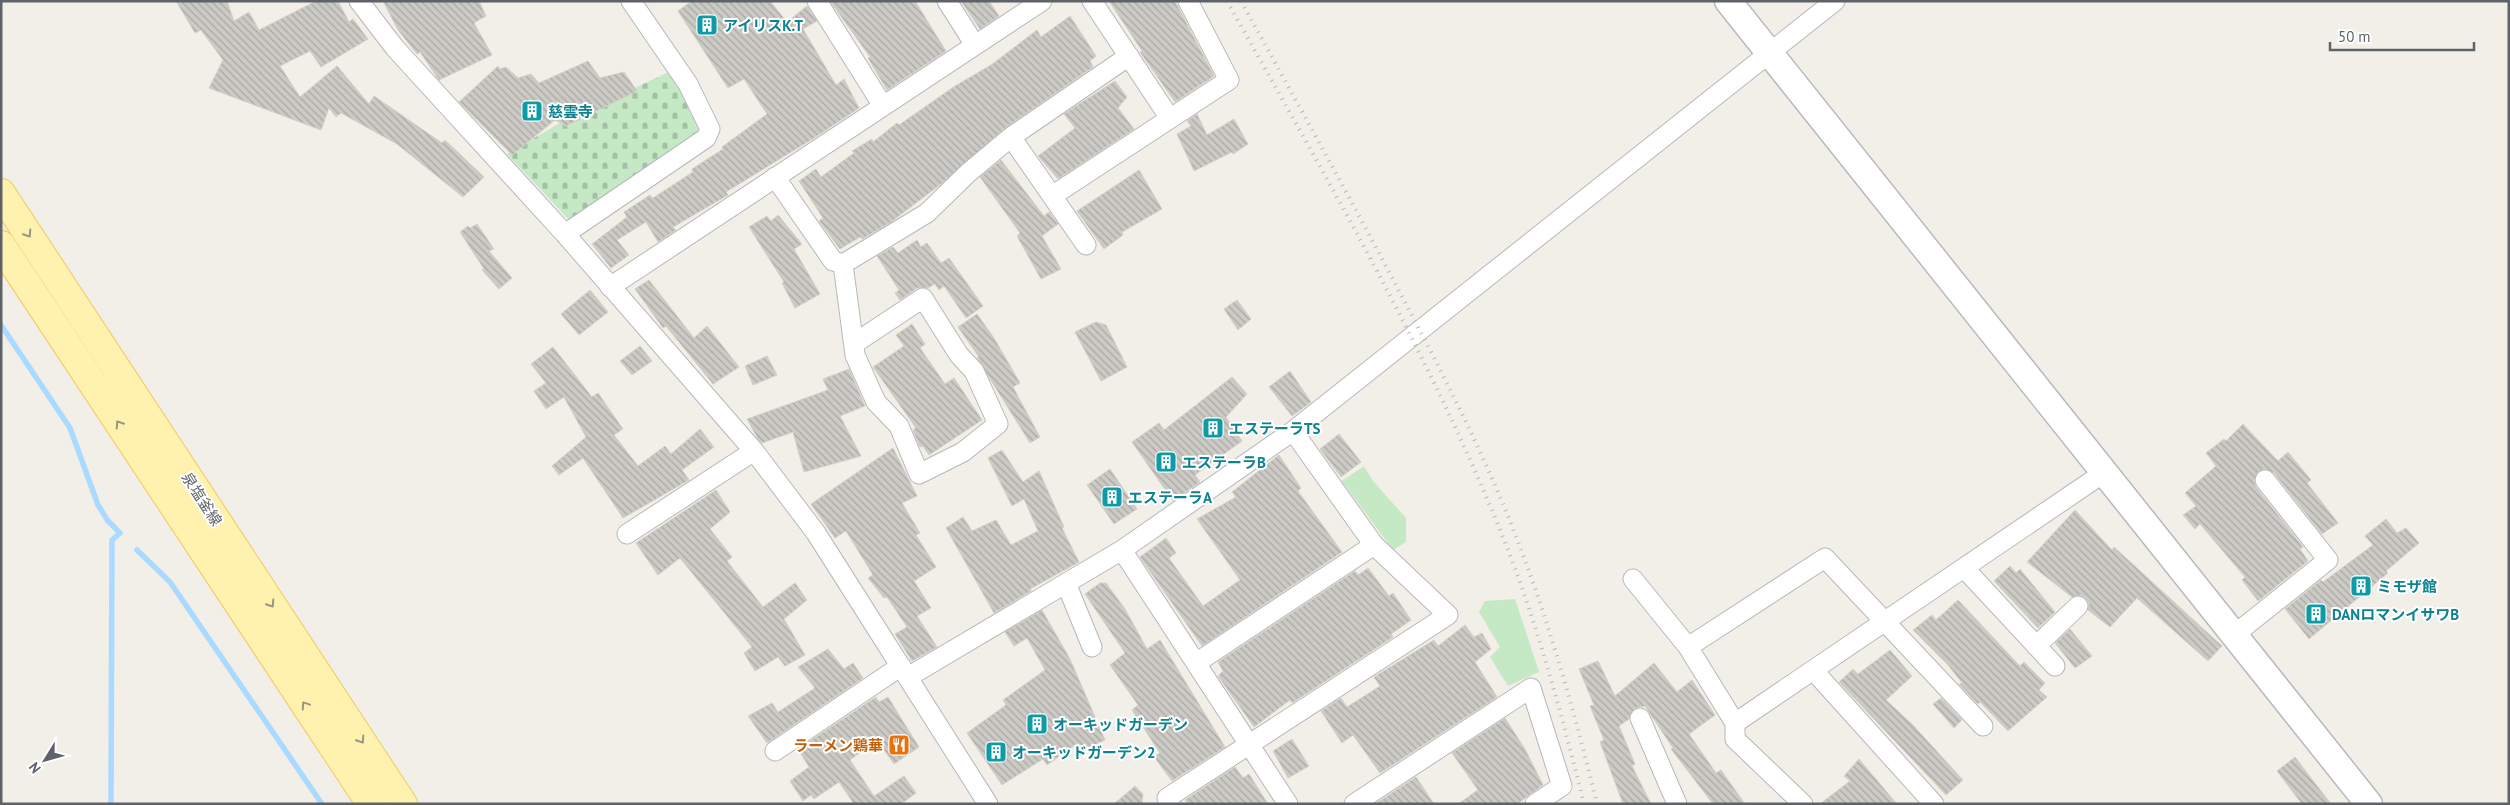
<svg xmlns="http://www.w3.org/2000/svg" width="2510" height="805" font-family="'PT Sans','Noto Sans JP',sans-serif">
  <defs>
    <pattern id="cemetery-stones" width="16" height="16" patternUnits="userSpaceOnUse" patternTransform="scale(1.25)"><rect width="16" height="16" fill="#c5e8c5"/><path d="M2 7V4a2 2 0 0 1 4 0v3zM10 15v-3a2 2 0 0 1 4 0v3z" fill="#a3c0a4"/></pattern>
    <pattern id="building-back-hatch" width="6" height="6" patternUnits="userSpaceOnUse" patternTransform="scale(1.25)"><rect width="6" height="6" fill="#cccac5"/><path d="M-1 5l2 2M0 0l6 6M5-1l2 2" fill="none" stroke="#a9a8a4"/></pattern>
  </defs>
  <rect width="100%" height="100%" fill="#f1efe8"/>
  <!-- cemetery -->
  <path fill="url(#cemetery-stones)" d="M671,71L703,127L698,137L572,223L507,154L558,124Z"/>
  <!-- green -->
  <path fill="#c5e8c5" d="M1364,466L1373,481L1406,518V542L1393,550L1342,481Z
    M1515,599L1539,672L1508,686L1490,657L1500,647L1479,612L1485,601Z"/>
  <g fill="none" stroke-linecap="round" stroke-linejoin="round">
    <!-- stream -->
    <path stroke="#aadaff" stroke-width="5.5" d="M1,325L70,428L98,505L108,521L120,533L112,540L111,804
      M137,550L170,582L322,804"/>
  </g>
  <!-- building -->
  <path fill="url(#building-back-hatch)" stroke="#d6d1c6" d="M176,1H227L234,21L249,12L259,30L316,1H338L349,22L353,19L368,39L321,67L310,51L280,66L300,97L337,66L369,104L374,96L442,143L445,140L484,177L463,197L397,144L341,113L336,117L329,108L321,130L209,88L223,60L201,30L195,33Z
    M383,1H479L486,16L474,23L492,55L439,80L420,52L417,54L398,30Z
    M692,1H770L787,22L807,6L817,21L803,29L836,85L844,79L859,108L814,138L726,192L728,195L673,227L676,230L658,242L646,222L617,240L629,255L611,268L592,244L627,217L624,212L650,195L653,198L693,172L692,169L723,149L722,147L767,114L744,79L728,88L678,11Z
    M830,1H915L946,51L887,90L868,58L870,57Z
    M961,1H989L999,16L980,29Z
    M1109,1H1175L1214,76L1175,102L1140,52L1142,51Z
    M1070,16L1096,56L1090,61L1093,67L1005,128L941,184L891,222L862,239L860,237L840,249L819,221L823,218L799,181L816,169L821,177L854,153L852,151L872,139L873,142L897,123L899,125L955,86L991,65L1037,30L1041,37Z
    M588,61L600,78L624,72L637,91L566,126L555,120L512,155L459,102L498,66L500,69L506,67L518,78L531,74L539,83Z
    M1115,81L1127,97L1118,108L1134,129L1058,179L1038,156L1075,128L1064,114Z
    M1197,114L1207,135L1234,119L1248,144L1233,154L1232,152L1194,171L1177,134L1191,126L1187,121Z
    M1001,160L1044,216L1049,212L1058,224L1042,236L1061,269L1041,279L1017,236L1020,233L980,177Z
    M1139,170L1162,209L1122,232L1123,235L1104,249L1077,211Z
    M778,215L802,244L794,249L820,294L795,308L782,283L784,282L749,227L767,216L771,221Z
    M477,224L494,249L489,251L512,278L499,289L482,270L484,269L460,232L468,226L470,228Z
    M917,240L921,247L927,243L941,263L949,258L983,306L966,318L944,286L939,290L935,284L928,288H917L900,300L895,293L899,290L877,256L893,247L898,253Z
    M649,280L694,338L707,326L739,367L713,384L666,326L663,328L635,289Z
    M590,290L608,312L579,335L561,314Z
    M1237,300L1251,319L1238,330L1224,309Z
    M977,314L994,338L1020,383L1013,387L1040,437L1030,443L977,358L979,357L958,327Z
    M1096,322L1106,325L1127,367L1101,381L1075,332Z
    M912,324L925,344L920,348L945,384L954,378L982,420L929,455L923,446L920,447L913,430L916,428L873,367L904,346L896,335Z
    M640,346L652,361L632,375L620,361Z
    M553,347L592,397L598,393L623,429L614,435L638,466L665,446L671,454L700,429L714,447L682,470L689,480L623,518L583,458L559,475L552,466L586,437L564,397L546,409L534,391L546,383L531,364Z
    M767,356L777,375L753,385L745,366Z
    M849,369L865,406L840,416L861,456L804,472L793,432L762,443L758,439L747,419L828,390L823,379Z
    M1290,371L1311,402L1292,416L1269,387Z
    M1232,377L1247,394L1226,417L1242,441L1195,475L1200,482L1173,501L1132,442L1159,423L1164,430Z
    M2243,424L2278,461L2288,452L2311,480L2307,483L2338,523L2322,534L2274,473L2264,469L2258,472L2254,481L2256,487L2303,547L2300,549L2308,561L2258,601L2242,580L2245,577L2200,524L2195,529L2183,515L2196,506L2185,493L2216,466L2206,453L2224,439L2226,441Z
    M1339,434L1361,462L1341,477L1320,449Z
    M893,448L917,496L902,503L920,533L916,535L936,567L914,581L931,608L917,616L937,647L912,661L895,634L907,627L887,597L884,598L868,578L873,575L846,531L835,538L811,504Z
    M1002,450L1023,482L1039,471L1064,527L1062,528L1079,562L1030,589L1031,591L994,613L946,528L963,517L972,531L996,520L1011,545L1038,531L1024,499L1012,506L988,458Z
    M1279,455L1301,488L1298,491L1342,552L1202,646L1140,557L1166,538L1176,553L1169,558L1203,606L1240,580L1197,519L1236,497L1232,492Z
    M1110,469L1137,509L1114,524L1087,485Z
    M716,490L730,512L710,529L732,557L727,561L763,607L795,583L807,600L784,619L805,655L785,666L778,657L755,671L744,653L752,647L680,558L658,575L636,543Z
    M2075,510L2112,550L2114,547L2222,646L2208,661L2137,598L2110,627L2088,610L2089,604L2086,598L2081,595L2072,597L2027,562Z
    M2386,519L2397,533L2406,528L2419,543L2386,571L2388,573L2309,639L2285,609L2321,580L2323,582L2373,545L2365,536Z
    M2010,566L2016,573L2020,569L2055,612L2038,628L1994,581Z
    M1368,568L1389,596L1393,593L1411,620L1391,634L1393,637L1292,703L1290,700L1254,727L1218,676L1223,671L1218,662L1355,571L1358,575Z
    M1100,583H1106L1125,609L1147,649L1160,640L1225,747L1172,781L1154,757L1160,753L1132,710L1138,705L1110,665L1125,653L1085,594Z
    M1958,600L2020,666L2024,662L2045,683L2039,690L2047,697L2008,731L1980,702L1978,704L1959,684L1962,683L1948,665L1913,630L1932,615L1936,620Z
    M1042,610L1070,659L1105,740L1082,751L1078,743L1047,765L1043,759L1002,785L967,733L1006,705L1003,700L1045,670L1027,638L1014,646L1005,632Z
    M1465,625L1474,637L1482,633L1491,649L1475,662L1497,697L1380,773L1353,735L1342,743L1321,711L1341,698L1347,707L1380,686L1374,677L1434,640L1438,646Z
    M2070,629L2092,656L2075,668L2055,643Z
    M828,649L844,669L853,663L863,678L767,743L748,716L772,703L778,712L815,688L798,667Z
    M1890,650L1912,676L1886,700L1912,724L1963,780L1946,795L1839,682L1853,669L1858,674Z
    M1598,661L1615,696L1654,663L1677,692L1692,680L1715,715L1689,734L1716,773L1721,770L1745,804H1713L1671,749L1673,748L1645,706L1635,708L1631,712L1629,719L1619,726L1635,764L1632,766L1651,804H1623L1600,742L1604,740L1590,706L1594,705L1579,669Z
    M876,697L879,702L888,697L919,747L894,764L877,740L850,760L874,796L904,776L916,793L901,804H854L839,782L814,799L811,795L803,801L790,781L809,767L798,749Z
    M1941,698L1962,720L1954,728L1933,704Z
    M1505,718L1525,749L1543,785L1517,804H1458L1478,790L1452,753Z
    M1292,739L1309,766L1288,778L1273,751Z
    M2295,757L2331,804H2302L2277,771Z
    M1859,759L1897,804H1820L1850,781L1844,776Z
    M1235,767L1243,778L1249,774L1268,804H1188L1185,800Z
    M1416,777L1434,804H1375Z
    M1135,786L1143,794L1142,804H1114Z"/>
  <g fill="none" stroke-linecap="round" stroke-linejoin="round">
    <!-- street casing -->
    <g stroke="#b5b8bc" stroke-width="21">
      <path id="street" d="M359,1L395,48L565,234L754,451L816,533L988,804
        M817,1L883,106
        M947,1L975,45
        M1092,1L1169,117
        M1011,137L1086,245
        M775,177L833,261L843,264L927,213L968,173L1011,137L1129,56
        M1052,196L1229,80L1188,1
        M565,234L706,138L710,129L688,84L631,1
        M843,264L855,355L876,402L899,426L919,474L963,452L998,424L974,371L959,355L923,298L855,343
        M610,287L1042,1
        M627,534L754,451
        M1122,550L1288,804
        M1964,568L2055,666
        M1633,579L1688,647L1735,723V739L1803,804
        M1066,583L1092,647
        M2234,635L2328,560L2265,480
        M2036,646L2078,606
        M1688,647L1825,558L1983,726
        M1196,663L1374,545
        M1813,670L1934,804
        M908,677L1122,550L1293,431L1835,1
        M1640,718L1677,804
        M1735,723L2105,472
        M775,751L901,666
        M1170,804L1167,798L1448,615L1374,545L1293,431
        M1354,804L1531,688L1562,786L1535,804"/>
    </g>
    <!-- secondary casing -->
    <g stroke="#b6babf" stroke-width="29">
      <path id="secondary" d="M1728,1L2369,804"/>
    </g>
    <!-- primary casing -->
    <g stroke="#f2c960" stroke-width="30">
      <path id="primary" d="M1,193L403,804
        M1,245L371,804"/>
    </g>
    <!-- street -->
    <use href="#street" stroke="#fff" stroke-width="19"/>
    <!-- secondary -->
    <use href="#secondary" stroke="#fff" stroke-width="26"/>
    <!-- primary -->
    <use href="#primary" stroke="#fff2af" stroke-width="28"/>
    <!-- rail -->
    <path stroke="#b6b7b8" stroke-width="4" stroke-dasharray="1 6" stroke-linecap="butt" d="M1227,1C1320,167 1417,332 1491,508C1532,603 1559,704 1584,804
      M1241,1C1294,97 1347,192 1398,289C1435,359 1472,430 1503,504C1543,600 1572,702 1597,804"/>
  </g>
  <!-- one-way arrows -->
  <defs><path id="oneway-chevron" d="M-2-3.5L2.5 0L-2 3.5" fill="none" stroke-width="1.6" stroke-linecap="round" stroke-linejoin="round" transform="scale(1.25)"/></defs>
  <g stroke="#979581">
    <use href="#oneway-chevron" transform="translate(28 234) rotate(57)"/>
    <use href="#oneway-chevron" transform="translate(119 424) rotate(-123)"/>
    <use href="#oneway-chevron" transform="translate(271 604) rotate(57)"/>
    <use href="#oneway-chevron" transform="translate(305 705) rotate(-124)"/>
    <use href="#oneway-chevron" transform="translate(361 740) rotate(57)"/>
  </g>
  <!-- icons -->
  <defs>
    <g id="building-square" transform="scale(1.125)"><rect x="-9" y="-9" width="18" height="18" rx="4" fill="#0f9aa8" stroke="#fff"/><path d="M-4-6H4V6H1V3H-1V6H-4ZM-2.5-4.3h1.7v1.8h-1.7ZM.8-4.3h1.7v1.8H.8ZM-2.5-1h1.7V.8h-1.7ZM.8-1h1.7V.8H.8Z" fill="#fff"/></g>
    <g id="restaurant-square" transform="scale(1.125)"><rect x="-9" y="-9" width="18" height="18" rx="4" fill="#e8710a" stroke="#fff"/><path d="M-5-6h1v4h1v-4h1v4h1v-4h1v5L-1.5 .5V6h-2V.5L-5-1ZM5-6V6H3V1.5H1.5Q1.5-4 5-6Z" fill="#fff"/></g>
  </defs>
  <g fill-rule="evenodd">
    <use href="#building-square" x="707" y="25"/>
    <use href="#building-square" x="532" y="111"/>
    <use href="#building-square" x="1213" y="428"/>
    <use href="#building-square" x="1166" y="462"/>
    <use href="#building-square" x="1112" y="497"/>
    <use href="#building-square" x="2361" y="586"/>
    <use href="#building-square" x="2316" y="614"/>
    <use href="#building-square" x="1037" y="724"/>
    <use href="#restaurant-square" x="899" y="745"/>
    <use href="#building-square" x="996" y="752"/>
  </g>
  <g text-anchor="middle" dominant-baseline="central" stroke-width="4" stroke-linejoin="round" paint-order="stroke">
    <!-- culture labels -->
    <g font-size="15" font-weight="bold" fill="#0d838f" stroke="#fff" text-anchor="start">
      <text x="723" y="25">アイリスK.T</text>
      <text x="548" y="111">慈雲寺</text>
      <text x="1229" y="428">エステーラTS</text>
      <text x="1182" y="462">エステーラB</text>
      <text x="1128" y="497">エステーラA</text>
      <text x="2377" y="586">ミモザ館</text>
      <text x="2332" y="614">DANロマンイサワB</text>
      <text x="1053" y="724">オーキッドガーデン</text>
      <text x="1012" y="752">オーキッドガーデン2</text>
    </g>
    <!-- street labels -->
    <g font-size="15" fill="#5f6368" stroke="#fff">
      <text transform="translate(202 499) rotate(57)">泉塩釜線</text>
    </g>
    <!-- food labels -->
    <g font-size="15" font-weight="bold" fill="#c56008" stroke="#fff" text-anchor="end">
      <text x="883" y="745">ラーメン鶏華</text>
    </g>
  </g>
  <!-- border -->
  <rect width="2510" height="805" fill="none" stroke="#5f6368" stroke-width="5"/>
  <!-- north arrow -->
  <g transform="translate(45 760) rotate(233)" stroke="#ffffff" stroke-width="4" paint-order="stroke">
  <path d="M0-4L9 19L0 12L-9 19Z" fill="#5f6368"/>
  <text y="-8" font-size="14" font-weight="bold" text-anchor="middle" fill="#5f6368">N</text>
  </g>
  <!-- scale -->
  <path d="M2330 42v8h144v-8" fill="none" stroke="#5f6368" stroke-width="2.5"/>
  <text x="2338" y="42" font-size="15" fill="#5f6368" stroke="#ffffff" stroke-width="4" paint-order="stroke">50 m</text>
</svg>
